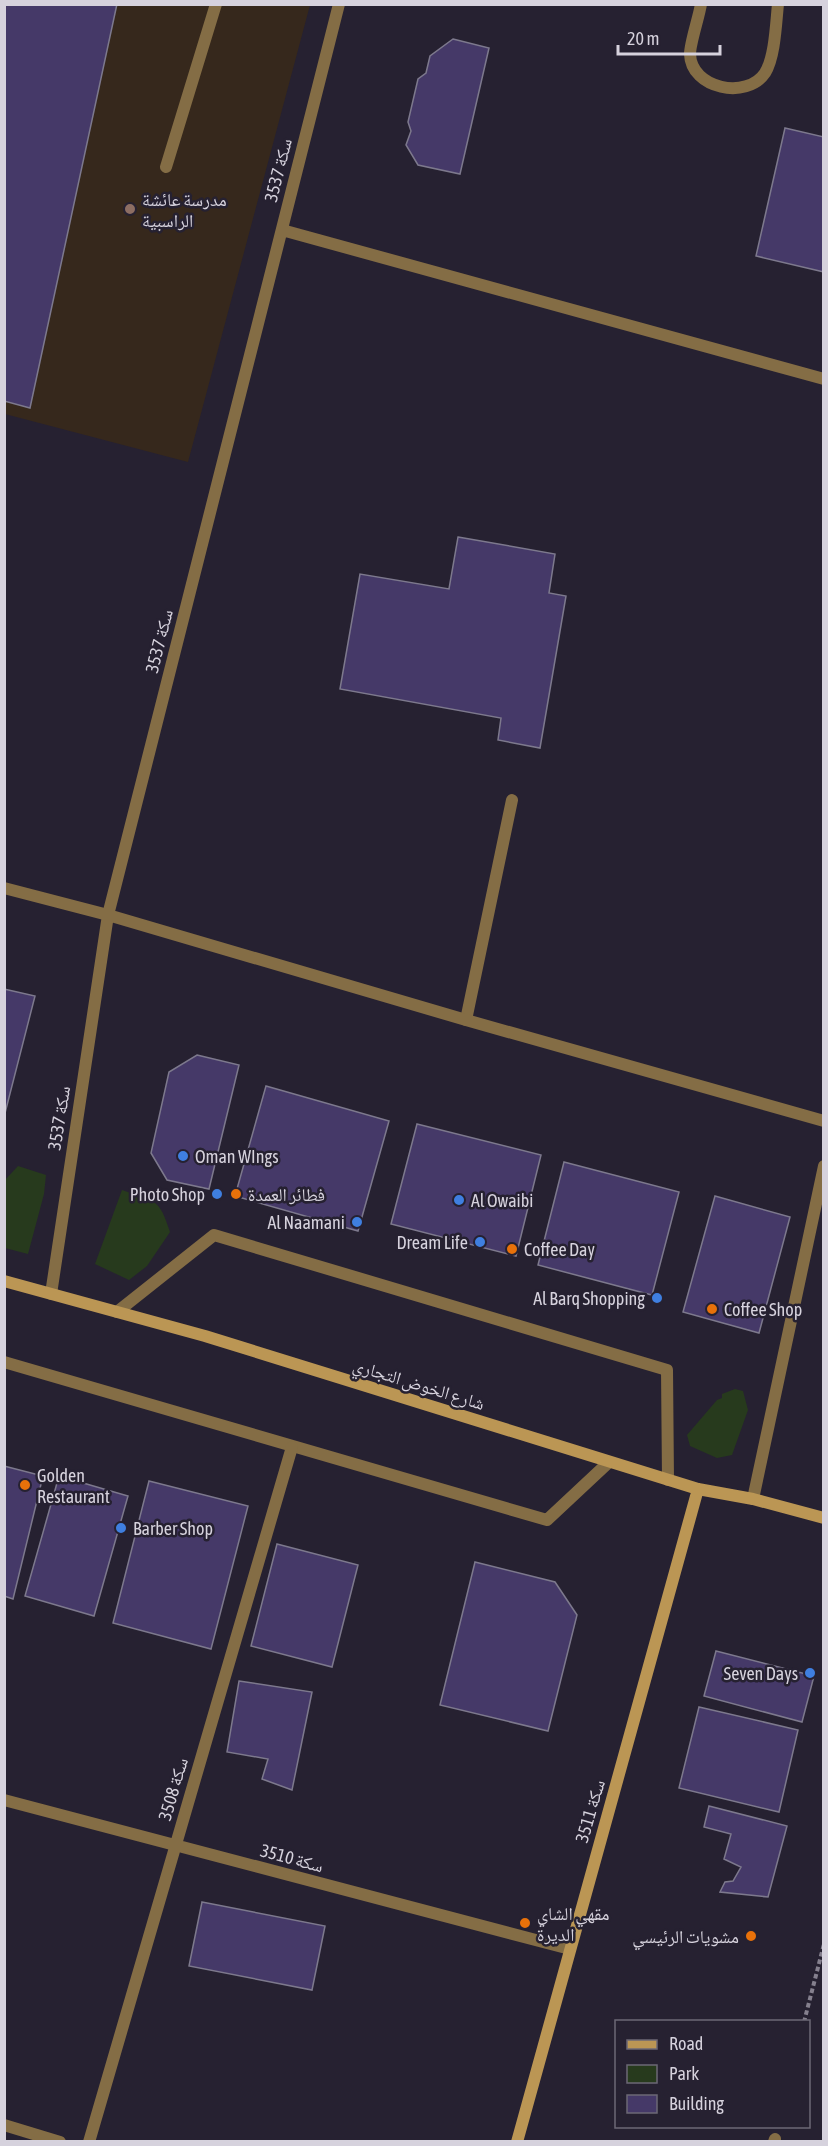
<svg xmlns="http://www.w3.org/2000/svg" width="828" height="2146" font-family="'Asap Condensed','Noto Naskh Arabic',sans-serif">
  <rect width="100%" height="100%" fill="#262131"/>
  <!-- education -->
  <path fill="#36281c" d="M4,5H310L188,462L5,414Z"/>
  <!-- green -->
  <path fill="#273a1d" d="M18,1166L46,1175L44,1194L28,1254L5,1248V1180Z
    M122,1190C155,1202 159,1197 170,1232L147,1266L129,1280L95,1264Z
    M735,1389L743,1391L748,1410L732,1455L717,1458L690,1446L687,1435L717,1400L722,1398V1394Z"/>
  <!-- building -->
  <path fill="#453968" stroke="#7d798d" stroke-width="1.5" d="M4,4H117L30,408L4,401Z
    M453,39L489,48L460,174L418,165L406,145L411,131L408,122L418,79L426,73L430,56Z
    M785,128L824,137V272L756,256Z
    M458,537L555,554L549,593L566,596L540,748L498,740L501,718L340,689L360,574L449,589Z
    M4,989L35,996L4,1117Z
    M197,1055L239,1065L209,1189L167,1180L151,1153L169,1072Z
    M266,1086L389,1121L358,1231L235,1196Z
    M417,1124L541,1155L516,1256L391,1224Z
    M564,1162L679,1192L652,1295L538,1265Z
    M715,1196L790,1217L759,1333L683,1312Z
    M4,1466L43,1476L13,1599L4,1596Z
    M59,1476L128,1496L94,1616L25,1596Z
    M149,1481L248,1506L211,1649L113,1623Z
    M277,1544L358,1565L332,1667L251,1646Z
    M475,1562L555,1582L577,1615L548,1731L440,1705Z
    M716,1651L814,1676L802,1722L704,1696Z
    M239,1681L312,1692L292,1790L262,1779L268,1759L227,1752Z
    M699,1707L798,1730L779,1812L679,1788Z
    M709,1806L787,1826L768,1897L720,1892L725,1882L733,1881L741,1867L724,1859L731,1834L704,1827Z
    M202,1902L325,1926L312,1990L189,1966Z"/>
  <g fill="none" stroke-linecap="round" stroke-linejoin="round">
    <!-- path -->
    <path stroke="#85808e" stroke-width="4" stroke-dasharray="4.5 3" stroke-linecap="butt" d="M804,2022L824,1944"/>
    <!-- lane -->
    <path stroke="#846d45" stroke-width="12" d="M701,4C699,17 690,43 690,54C691,89 747,100 765,73C775,57 776,23 778,4
      M166,167L216,4
      M466,1020L512,800
      M117,1312L214,1235L667,1370L668,1480
      M4,1362L547,1520L609,1462"/>
    <!-- street -->
    <path stroke="#846d45" stroke-width="12" d="M282,230L824,379
      M4,888L108,915L466,1020L824,1121
      M51,1294L108,915L339,4
      M753,1499L824,1166
      M4,1800L570,1949
      M4,2125L60,2142
      M89,2142L292,1447
      M774,2142L775,2139"/>
    <!-- secondary -->
    <path stroke="#bb9654" stroke-width="12" d="M4,1281L205,1336L698,1489L753,1499L824,1518
      M517,2142L698,1489"/>
  </g>
  <!-- markers -->
  <circle fill="#8d6e63" stroke="#262131" stroke-width="2" cx="130" cy="209" r="6"/>
  <g fill="#3f7fe0" stroke="#262131" stroke-width="2">
    <circle cx="183" cy="1156" r="6"/>
    <circle cx="217" cy="1194" r="6"/>
    <circle cx="459" cy="1200" r="6"/>
    <circle cx="357" cy="1222" r="6"/>
    <circle cx="480" cy="1242" r="6"/>
    <circle cx="657" cy="1298" r="6"/>
    <circle cx="121" cy="1528" r="6"/>
    <circle cx="810" cy="1673" r="6"/>
  </g>
  <g fill="#e8710a" stroke="#262131" stroke-width="2">
    <circle cx="236" cy="1194" r="6"/>
    <circle cx="512" cy="1249" r="6"/>
    <circle cx="712" cy="1309" r="6"/>
    <circle cx="25" cy="1485" r="6"/>
    <circle cx="525" cy="1923" r="6"/>
    <circle cx="751" cy="1936" r="6"/>
  </g>
  <g text-anchor="middle" dominant-baseline="central" stroke-width="5" stroke-linejoin="round" paint-order="stroke">
    <!-- street labels -->
    <g font-size="18" fill="#d6d2dd" stroke="#262131">
      <text transform="translate(278 170) rotate(-76)">سكة 3537</text>
      <text transform="translate(159 641) rotate(-76)">سكة 3537</text>
      <text transform="translate(59 1118) rotate(-81)">سكة 3537</text>
      <text transform="translate(419 1384) rotate(17)">شارع الخوض التجاري</text>
      <text transform="translate(173 1789) rotate(-74)">سكة 3508</text>
      <text transform="translate(590 1811) rotate(-74)">سكة 3511</text>
      <text transform="translate(292 1858) rotate(15)">سكة 3510</text>
    </g>
    <!-- poi labels -->
    <g font-size="18" fill="#d6d2dd" stroke="#262131" text-anchor="start">
      <text x="142" y="199">مدرسة عائشة<tspan x="142" dy="21">الراسبية</tspan></text>
      <text x="195" y="1156">Oman WIngs</text>
      <text x="205" y="1194" text-anchor="end">Photo Shop</text>
      <text x="248" y="1194">فطائر العمدة</text>
      <text x="471" y="1200">Al Owaibi</text>
      <text x="345" y="1222" text-anchor="end">Al Naamani</text>
      <text x="468" y="1242" text-anchor="end">Dream Life</text>
      <text x="524" y="1249">Coffee Day</text>
      <text x="645" y="1298" text-anchor="end">Al Barq Shopping</text>
      <text x="724" y="1309">Coffee Shop</text>
      <text x="37" y="1475">Golden<tspan x="37" dy="21">Restaurant</tspan></text>
      <text x="133" y="1528">Barber Shop</text>
      <text x="798" y="1673" text-anchor="end">Seven Days</text>
      <text x="537" y="1913">مقهي الشاي<tspan x="537" dy="21">الديرة</tspan></text>
      <text x="739" y="1936" text-anchor="end">مشويات الرئيسي</text>
    </g>
  </g>
  <!-- border -->
  <rect width="828" height="2146" fill="none" stroke="#d6d2dd" stroke-width="12"/>
  <!-- legend -->
  <rect x="615" y="2020" width="195" height="108" fill="#262131" stroke="#6c6876" stroke-width="1.5"/>
  <rect x="627" y="2040" width="30" height="9" fill="#bb9654" stroke="#6c6876" stroke-width="1.5"/>
  <text x="669" y="2050" font-size="18" fill="#d6d2dd">Road</text>
  <rect x="627" y="2065" width="30" height="18" fill="#273a1d" stroke="#6c6876" stroke-width="1.5"/>
  <text x="669" y="2080" font-size="18" fill="#d6d2dd">Park</text>
  <rect x="627" y="2095" width="30" height="18" fill="#453968" stroke="#6c6876" stroke-width="1.5"/>
  <text x="669" y="2110" font-size="18" fill="#d6d2dd">Building</text>
  <!-- scale -->
  <path d="M618 45v9h102v-9" fill="none" stroke="#d6d2dd" stroke-width="3"/>
  <text x="627" y="45" font-size="18" fill="#d6d2dd" stroke="#262131" stroke-width="4.5" paint-order="stroke">20 m</text>
</svg>
